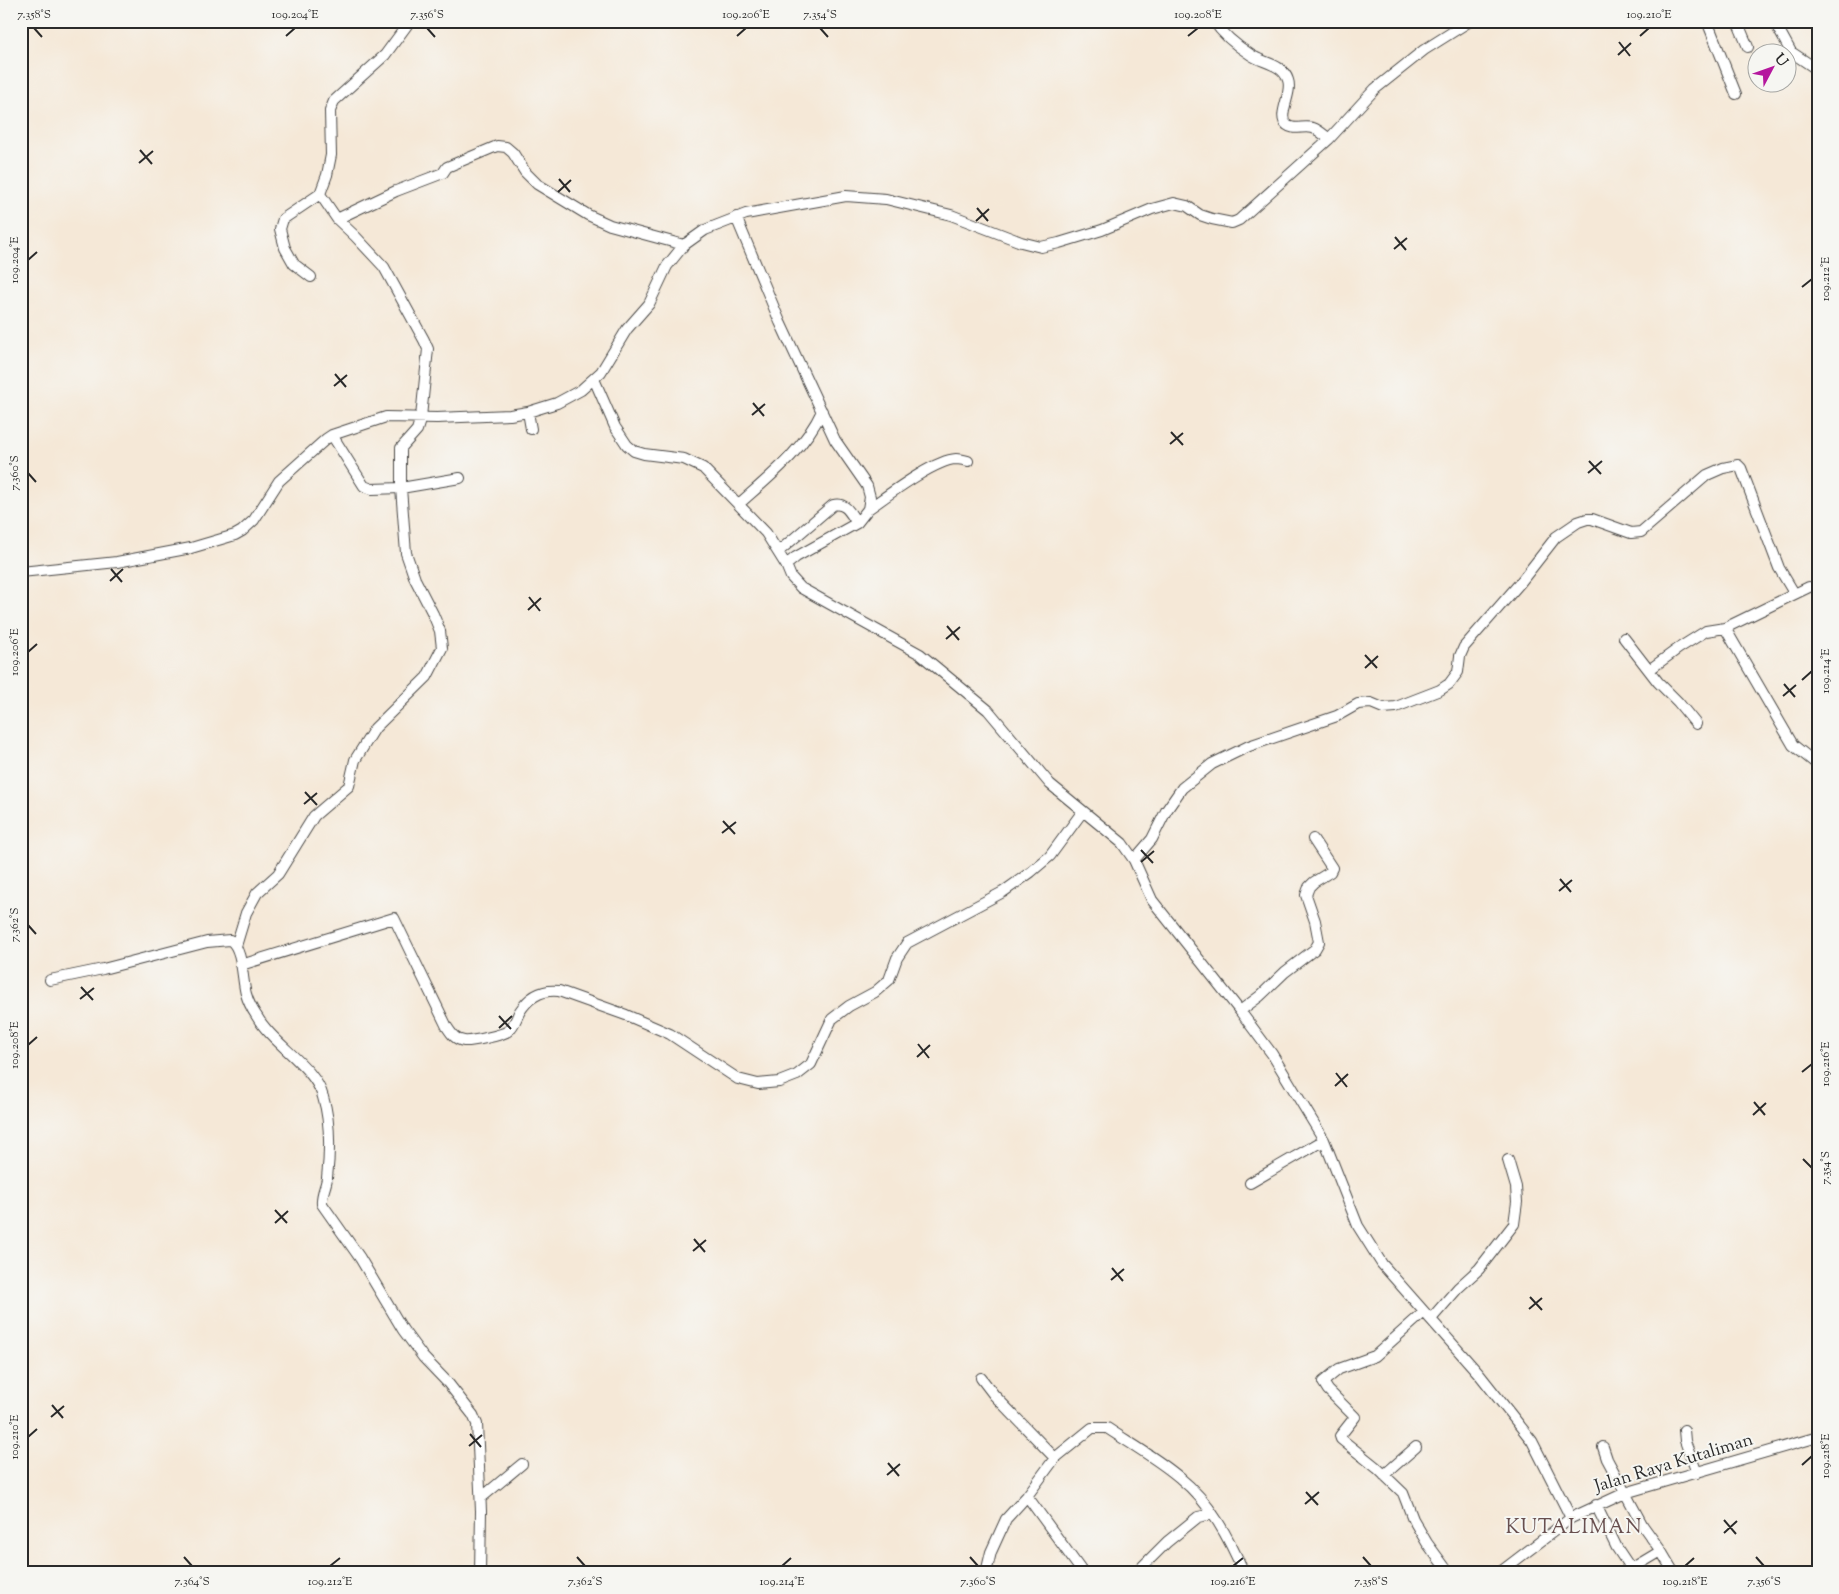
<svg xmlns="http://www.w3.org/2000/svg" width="1839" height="1594" font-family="'Sorts Mill Goudy',serif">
  <rect width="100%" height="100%" fill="#f6f6f2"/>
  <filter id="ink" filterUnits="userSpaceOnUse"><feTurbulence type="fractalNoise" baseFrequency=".02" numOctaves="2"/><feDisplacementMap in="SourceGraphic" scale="10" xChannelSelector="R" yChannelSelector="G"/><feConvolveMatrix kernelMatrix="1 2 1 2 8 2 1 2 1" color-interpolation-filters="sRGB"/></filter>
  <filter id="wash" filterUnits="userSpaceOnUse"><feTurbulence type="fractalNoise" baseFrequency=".0096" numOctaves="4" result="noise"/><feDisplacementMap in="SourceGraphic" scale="20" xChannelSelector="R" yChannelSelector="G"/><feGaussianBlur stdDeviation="1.12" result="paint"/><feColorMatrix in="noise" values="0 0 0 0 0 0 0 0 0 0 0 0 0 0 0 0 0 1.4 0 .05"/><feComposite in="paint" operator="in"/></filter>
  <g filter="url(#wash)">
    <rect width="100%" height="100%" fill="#f5e8d7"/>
  </g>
  <g filter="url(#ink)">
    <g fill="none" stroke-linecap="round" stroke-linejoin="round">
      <!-- minor casing -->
      <g stroke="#494745" stroke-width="12">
        <path id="minor" d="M1214,21C1223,35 1237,46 1251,55C1263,63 1283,64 1288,80C1293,94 1276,116 1287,125C1294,131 1304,125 1313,128C1319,130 1324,135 1329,139
          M1638,21H1694
          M1707,21L1736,94
          M1737,21L1748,47
          M1774,21L1791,52L1818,70
          M320,194L337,219L355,236L384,267L424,340L428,349L421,417L417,430L401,448V488L460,478
          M736,217L780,322L835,440L867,486L870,497L868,509L857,523L796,557L786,565
          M337,219L396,191L443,173L447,167L497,146L506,147L513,153L525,172L537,184L588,215L610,225L684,245
          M311,277L294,264L285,248L280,229L283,219L320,194L327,175L331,155L330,111L334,101L385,55L410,21
          M594,379L615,427L627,445L634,451L644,454L684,459L703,468L766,533L786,565L791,577L801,588L920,654L988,710L1050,784L1122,843L1134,860L1152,900L1240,1011L1272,1054L1324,1140L1358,1226L1382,1264L1479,1374L1532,1441L1571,1518
          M528,412L531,429
          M739,504C769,477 804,450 822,411
          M868,509C887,496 934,460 956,459C960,459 964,460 968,461
          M778,552L833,505C846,502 850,513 857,523
          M21,572L117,562L191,548L235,535L242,531L254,520L279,481L326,439L332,435L386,417L437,418L510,415L528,412L557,403L570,396L581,390L601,372L627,329L649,304L667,266L684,245L705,230L746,214L846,196L886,199L951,215L1021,242L1041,247L1059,243L1102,230L1152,209L1174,203L1187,206L1200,215L1212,219L1232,223L1239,220L1329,139L1375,89L1424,50L1470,21
          M1725,628L1793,745L1818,765
          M1624,638L1658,682L1678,702L1696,724
          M1649,670L1679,648L1706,631L1725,628L1809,587
          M1134,860L1152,839L1166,811L1182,788L1212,764L1249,746L1337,716L1358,704L1371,703L1383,708L1396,707L1440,690L1449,684L1458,672L1460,656L1464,647L1520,583L1556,537L1578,522L1587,519H1592L1631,533L1641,532L1707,475L1723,468L1738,465L1741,468L1779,568L1794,593
          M236,946L246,913L257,893L278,874L314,816L349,786L355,760L375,728L427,677L442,648L440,631L433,614L415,579L406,553L401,488L372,489L364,486L332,435
          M241,965L394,918L447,1027C451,1033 455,1040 464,1041C470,1042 503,1035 508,1031C515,1025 516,1018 520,1011C529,997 542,989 559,991L626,1015L670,1034L738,1079L758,1084L779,1082L797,1075L811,1064L832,1019L849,1006L875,992L889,980L897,958L907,943L1003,892L1031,872L1050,856L1083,811
          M50,980L103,969L207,942L230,940C243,948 242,980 246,994C248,1001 252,1009 256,1015C272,1044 315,1066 323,1097C331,1123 330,1152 327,1178C326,1187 321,1194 322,1204L360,1258L403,1330L423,1357L448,1383L473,1415L477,1424L481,1511L480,1573
          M1240,1011L1260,996L1285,972L1315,949L1319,942L1315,921L1306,895L1309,887L1314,882L1330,872L1332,868L1313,839
          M1250,1183L1324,1140
          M1424,1312L1375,1356L1339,1369L1323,1382L1328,1390L1355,1417L1340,1436L1341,1439L1377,1468L1403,1493L1413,1519L1427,1543L1449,1573
          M1431,1319L1458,1288L1479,1269L1514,1224L1517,1202L1516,1187L1508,1160
          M981,1378L994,1395L1055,1458
          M1684,1430L1685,1441L1697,1473
          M1603,1447L1607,1459L1643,1526L1661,1551L1631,1569
          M1384,1475L1416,1447
          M1027,1496L1083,1573
          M481,1498L522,1464
          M1596,1505L1617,1548L1631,1569L1630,1573
          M1661,1551L1674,1573
          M986,1573L991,1552L1006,1519L1027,1496L1055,1458L1092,1428H1107C1131,1444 1158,1459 1180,1478C1210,1502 1229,1538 1244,1573
          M1136,1573L1167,1542L1198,1517L1212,1514
          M1499,1573L1571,1518L1625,1493L1818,1437"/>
      </g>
      <!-- minor -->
      <use href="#minor" stroke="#fff" stroke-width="10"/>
    </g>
  </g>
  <!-- ticks -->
  <path fill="none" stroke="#2b2b2b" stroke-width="2" d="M34,28L42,37M427,28L435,37M820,28L828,37M286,36L295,28M737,36L746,28M1188,36L1198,28M1640,36L1649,28M1619,42L1630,56M1618,55L1631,43M140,150L152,164M139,163L153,151M559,179L570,192M558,192L571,180M977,208L988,221M976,221L989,209M1395,237L1406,250M1394,249L1407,238M28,260L37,252M1802,287L1812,279M335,374L346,387M334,386L347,375M753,403L764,416M752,415L765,404M1171,432L1183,445M1170,444L1183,433M1589,461L1601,474M28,473L36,482M1588,473L1602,461M111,569L122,582M110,581L123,569M529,597L540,611M528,610L541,598M947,626L959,640M946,639L960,627M28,652L37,644M1365,655L1377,668M1365,668L1378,656M1802,680L1812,671M1784,684L1795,697M1783,696L1796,685M305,792L317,805M304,804L317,793M723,821L735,834M722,833L736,822M1141,850L1153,863M1141,862L1154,851M1560,879L1571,892M1559,891L1572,880M28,925L36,934M81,987L93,1000M80,999L94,988M499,1016L511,1029M499,1028L512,1016M918,1044L929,1058M28,1045L37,1037M917,1057L930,1045M1802,1072L1812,1064M1336,1073L1347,1087M1335,1086L1348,1074M1754,1102L1765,1115M1753,1115L1766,1103M1803,1159L1812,1168M275,1210L287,1223M275,1223L288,1211M694,1239L705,1252M693,1251L706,1240M1112,1268L1123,1281M1111,1280L1124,1269M1530,1297L1542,1310M1529,1309L1542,1298M52,1405L63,1418M51,1417L64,1406M470,1434L481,1447M28,1437L37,1429M469,1446L482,1435M888,1463L899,1476M1802,1465L1812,1456M887,1475L900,1464M1306,1492L1318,1505M1305,1504L1319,1492M1724,1520L1736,1534M1724,1533L1737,1521M184,1557L192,1566M577,1557L585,1566M970,1557L978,1566M1363,1557L1371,1566M1756,1557L1764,1566M330,1566L340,1558M782,1566L791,1558M1233,1566L1243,1558M1685,1566L1694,1558"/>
  <g text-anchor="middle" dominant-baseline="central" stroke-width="4" stroke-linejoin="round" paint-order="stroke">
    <!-- street labels -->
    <g font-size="18" fill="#2b2b2b" stroke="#f6f6f2">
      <text transform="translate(1674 1464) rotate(-17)">Jalan Raya Kutaliman</text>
    </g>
    <!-- quarter labels -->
    <g font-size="20" letter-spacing="1" fill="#684f4f" stroke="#f6f6f2">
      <text x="1574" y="1528">KUTALIMAN</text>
    </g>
  </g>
  <!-- margin -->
  <rect width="1839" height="1594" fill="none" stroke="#f6f6f2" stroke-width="55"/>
  <!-- north arrow -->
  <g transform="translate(1772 68) rotate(49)"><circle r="24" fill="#f6f6f2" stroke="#a5a5a2"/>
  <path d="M0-4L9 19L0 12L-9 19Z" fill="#b5179e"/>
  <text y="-8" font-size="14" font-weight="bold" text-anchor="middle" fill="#2b2b2b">U</text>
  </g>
  <rect x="28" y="28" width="1784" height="1538" fill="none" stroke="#2b2b2b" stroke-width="2"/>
  <g font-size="12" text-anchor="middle" fill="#2b2b2b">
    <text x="34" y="18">7.358°S</text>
    <text x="295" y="18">109.204°E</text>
    <text x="427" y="18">7.356°S</text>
    <text x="746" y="18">109.206°E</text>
    <text x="820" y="18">7.354°S</text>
    <text x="1198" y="18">109.208°E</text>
    <text x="1649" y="18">109.210°E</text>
    <text transform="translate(14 260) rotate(-90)" y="4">109.204°E</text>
    <text transform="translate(1825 279) rotate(-90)" y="4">109.212°E</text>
    <text transform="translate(14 473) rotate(-90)" y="4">7.360°S</text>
    <text transform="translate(14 652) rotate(-90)" y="4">109.206°E</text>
    <text transform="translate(1825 671) rotate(-90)" y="4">109.214°E</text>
    <text transform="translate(14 925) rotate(-90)" y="4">7.362°S</text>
    <text transform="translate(14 1045) rotate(-90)" y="4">109.208°E</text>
    <text transform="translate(1825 1064) rotate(-90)" y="4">109.216°E</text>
    <text transform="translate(1825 1168) rotate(-90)" y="4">7.354°S</text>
    <text transform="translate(14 1437) rotate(-90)" y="4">109.210°E</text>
    <text transform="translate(1825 1456) rotate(-90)" y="4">109.218°E</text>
    <text x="192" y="1585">7.364°S</text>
    <text x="330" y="1585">109.212°E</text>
    <text x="585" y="1585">7.362°S</text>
    <text x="782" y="1585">109.214°E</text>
    <text x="978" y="1585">7.360°S</text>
    <text x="1233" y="1585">109.216°E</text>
    <text x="1371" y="1585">7.358°S</text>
    <text x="1685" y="1585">109.218°E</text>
    <text x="1764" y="1585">7.356°S</text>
  </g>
</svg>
